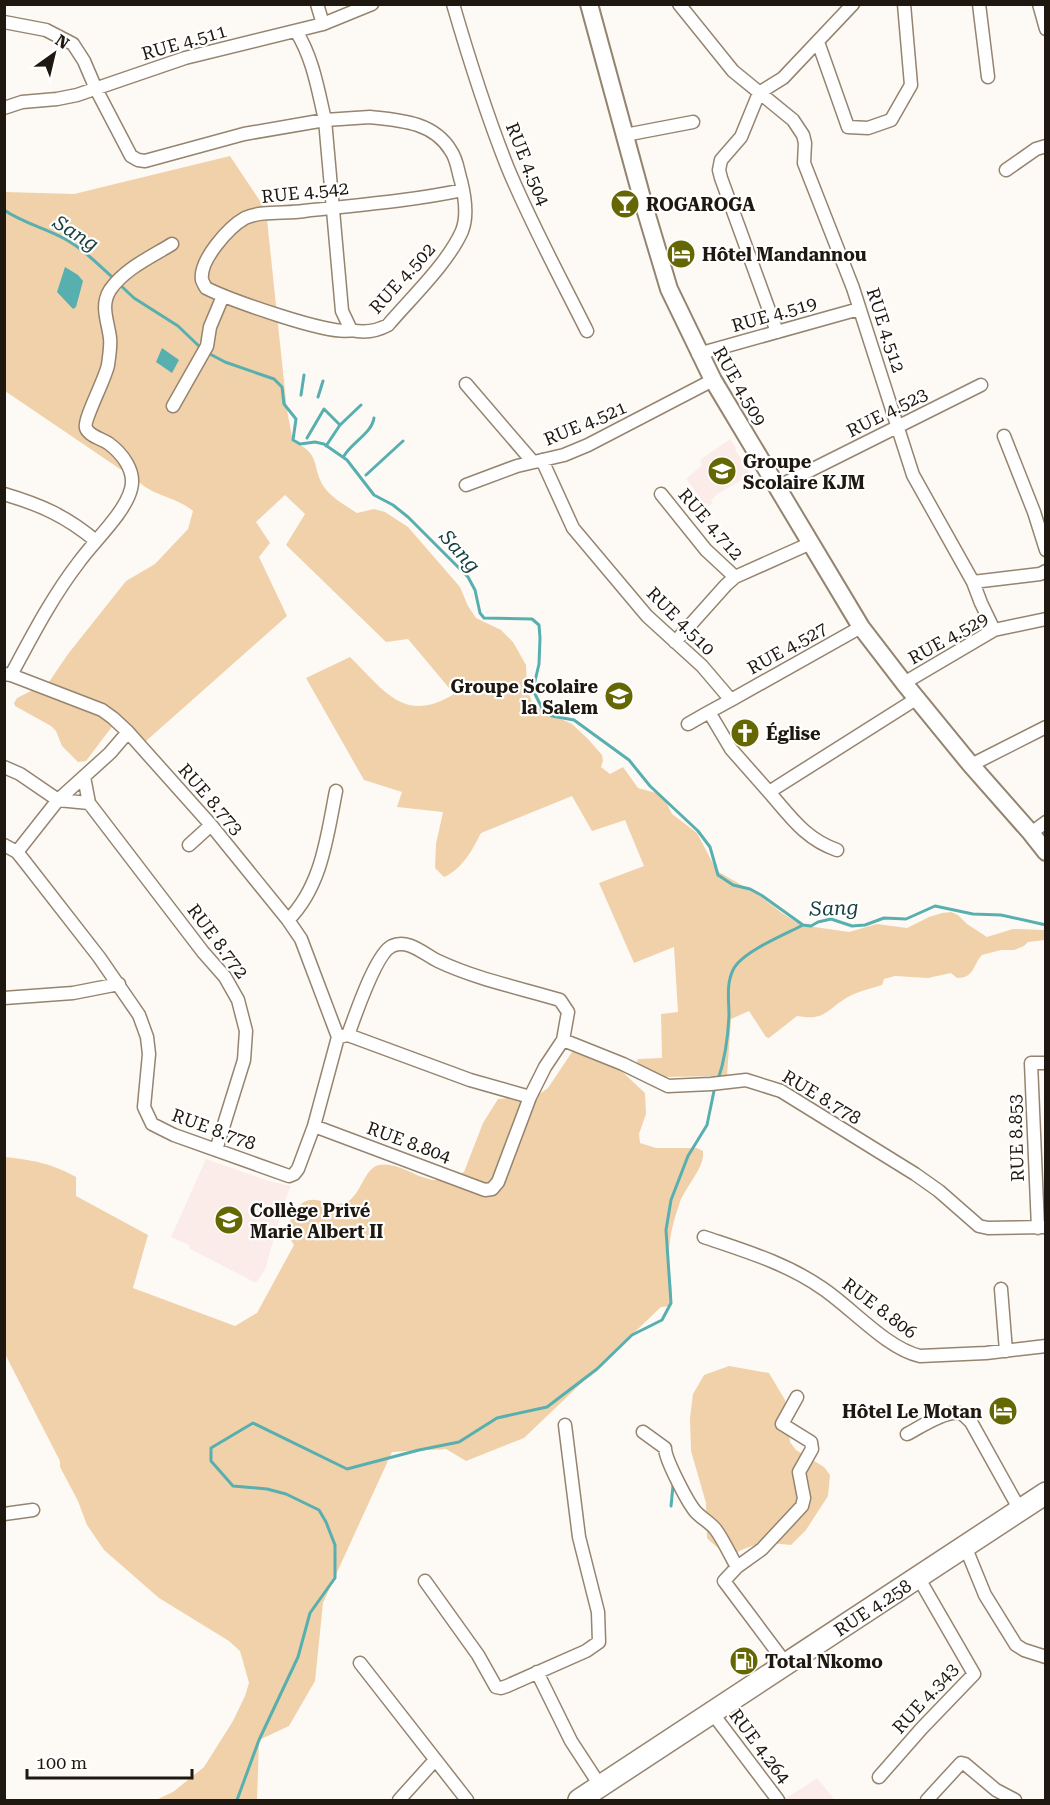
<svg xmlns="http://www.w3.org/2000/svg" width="1050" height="1805" font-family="'Roboto Serif',serif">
  <rect width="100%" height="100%" fill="#fdfaf5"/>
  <!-- education -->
  <path fill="#fcece9" d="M730,439L736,448L735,449L751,475L719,493L711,500L713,503L709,506L707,503L705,504L686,479L702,465L700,460Z
    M206,1159L269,1181L291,1186L284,1203L265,1270L256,1283L190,1249L189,1245L171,1237Z
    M817,1778L835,1800H783L807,1785Z"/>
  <!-- green -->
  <path fill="#f0d1aa" d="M230,156L266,210L287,410L293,442C322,453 311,468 324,487C332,498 346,506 357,513L374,509L385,512L408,527L460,587L468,606L476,618L501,630L513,642L526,665L527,689L532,702L542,710L572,724L588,739L602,755L603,761L601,767L610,774L623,767L638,788L656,793L666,802L672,814L697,833L717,871L757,894L782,913L801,925L849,932L877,924L907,928L929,917L942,913L951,912L958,915L967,924L987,937L1013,929L1045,930V940L1028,942L1024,946L1014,950H1001L982,955C973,964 975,978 957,978L951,973L928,978L895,976L884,979L882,985C869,989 855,992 843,1000C823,1014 823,1020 797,1016L769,1038L766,1037L749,1011L731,1019L727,1076L663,1077L636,1066L638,1059L662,1058L661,1014L678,1012L674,947L634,963L599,883L644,866L625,820L592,831L572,796L481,833C472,851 462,869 444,877L435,868L436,844L443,812L397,807L402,792L364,780L306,678L350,657C384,690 404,725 454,694L408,639L386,642L286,545L305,514L285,495L256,522L270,543L259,557L287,616L146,741L136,730L117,720L86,761L78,762L62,746L56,731L51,726L15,706L14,703L17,698L49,682L68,654L126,581L155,564L188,529L193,511C177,497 151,496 136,479L135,473L120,469L5,391V192L74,194Z
    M585,1049L615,1065L645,1093L646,1114L639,1134L640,1143L656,1148H697L703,1151C705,1169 684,1187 679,1205C672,1225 668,1243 669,1264C670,1278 674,1292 670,1306L661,1307L524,1438L466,1461L446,1449L392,1452L323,1603L315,1681L289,1726L259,1740L257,1800H156L173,1792L204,1767L233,1721L245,1696L249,1683L244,1665L240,1651L229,1641L159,1598L104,1550L87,1525L78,1501L60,1467V1461L5,1354V1157C32,1160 51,1163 76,1177V1196L148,1235L133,1288L235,1326L257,1313L294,1245C288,1236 287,1229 291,1219C309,1180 328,1215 350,1200C361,1192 365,1168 379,1165C399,1161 418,1180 437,1180C446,1180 456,1174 464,1172L483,1123L498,1099L520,1097L532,1099L548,1088L572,1052Z
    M729,1366L769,1373L785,1400L790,1442L796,1450L824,1467L830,1475L828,1496L806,1530L791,1545C782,1544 772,1543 762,1544C731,1548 736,1567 707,1538L706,1503L691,1451L690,1418L693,1394L704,1375Z"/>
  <!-- water -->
  <path fill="#58afaf" d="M65,267L78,275L83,281L76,307L73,309L57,292Z
    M162,348L179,360L172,373L156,362Z"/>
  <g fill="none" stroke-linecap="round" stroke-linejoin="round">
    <!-- stream -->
    <path stroke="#58afaf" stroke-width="3" d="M4,210C23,223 45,228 65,239C83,249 98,264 113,278
      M118,283L134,298L178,326L202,349
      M208,353L225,362L274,379L282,387L284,404L296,419L293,440L300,444L315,442L324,444L347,460L374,495L393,505L408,517L468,577L475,590L480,613L484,618L532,619L539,625L540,638L539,664L535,681V694L542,708L552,716L574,720L629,760L650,786L698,831L710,847L718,875L733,885L750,889L761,895L803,925L811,926L818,922L831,919L852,926L865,925L884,918L906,919L935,906L973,914L1001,915L1046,925
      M301,395L304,375
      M318,397L323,381
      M307,438L324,409L340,425
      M326,446L340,425L361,405
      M344,456C351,443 372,433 374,418
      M366,475L403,441
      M718,1080C725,1059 728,1037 729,1016C729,1001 726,984 733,970C741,952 786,934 803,925
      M671,1506L673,1486
      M237,1800L259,1740L298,1657L310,1613L335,1578V1545L326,1522L319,1510L286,1494L267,1489L233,1486L211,1461V1448L253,1423L347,1469L419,1450L459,1442L497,1418L547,1407L597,1369L632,1335L662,1320L671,1303L666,1230L671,1200L688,1156L707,1125L715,1086"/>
    <!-- street casing -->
    <g stroke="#95846f" stroke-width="15">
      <path id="street" d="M317,4L323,24
        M453,4C469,59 486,113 507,166C530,222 560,277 587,331
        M679,4L733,71L793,120L803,135L805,143L804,163L853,288L913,475L973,582L981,603L994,630
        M979,4L988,77
        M1039,4L1046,29
        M4,22L46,30L73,44L84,61L96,89L131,156L138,160L145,161L244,134L325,120C318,90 313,58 296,31
        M818,42L848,127L868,128L891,120L911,85L904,4
        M4,108L22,102L57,99L77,95L185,58L323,24L372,4
        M370,117C400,120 434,122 451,151C457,159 458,172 461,181C465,197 468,216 462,231C448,263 411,298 388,325C377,331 364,333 351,330L342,311L325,120Z
        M625,135L693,122
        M1006,170L1036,149L1046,146
        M351,330C333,337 228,299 206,288C205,286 203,283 202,280C199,260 229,227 245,218C263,210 286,214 304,211C357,205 411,201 463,190
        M777,332L721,178L719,170L721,160L741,137L759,93L783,78L853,4
        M698,354L859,309
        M466,384L533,462
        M173,406L207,346L210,327L223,296
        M1004,436L1034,512L1046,550
        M542,460L573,528L647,616L702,666L731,700L709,712L731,749L769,792
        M466,485L517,466L564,455L588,445L713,380
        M777,487L981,385
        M4,494C41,505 66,516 96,541
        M661,494L706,550L735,577
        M973,582L1040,574L1046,571
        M675,642L726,585L735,577L811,543
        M4,674L11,675C32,636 52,597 79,562C94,541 125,513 131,489C136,471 122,453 108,443C102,439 89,436 86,428C83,420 105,380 108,365C109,357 111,346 110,338C108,321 100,306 110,290C124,269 151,257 172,244
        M11,675L102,710L113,718L128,732
        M904,683L994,630L1046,619
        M731,700L861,627
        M688,724L709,712
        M971,765L1046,727
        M4,767L20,774L58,800L89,803
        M84,777L89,803L203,952L225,977L238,1000L246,1031L244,1060L216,1150
        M1031,833L1046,822
        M4,845L17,852L25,862L99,957L139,1015L147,1037L149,1054L144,1107L152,1124L174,1135L289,1176L294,1174L298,1169L314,1126L338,1037L348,1035C355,1016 376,953 392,946C408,938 425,955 438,961C476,979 520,988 560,1000L568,1012L563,1040
        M189,845L211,825
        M837,850C805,839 790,816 769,792L916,699
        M17,852L58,800L110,753L128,732L211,825L288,920L301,939L338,1037
        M288,920C322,886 327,836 336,791
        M4,998L73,993L119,984
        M348,1035L470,1080L530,1097L545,1067L563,1040L623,1064L668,1086L711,1084L746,1080L781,1091L915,1174L939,1191L979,1226L988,1228L1046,1227
        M314,1126L485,1190L492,1189L498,1182L530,1097
        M1038,1228L1031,1063H1046
        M704,1237C745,1251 786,1263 822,1288C852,1308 886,1348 920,1356L986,1353L1046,1346
        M1001,1289L1006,1351
        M643,1432L665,1448C665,1459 687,1501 695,1511C701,1518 711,1523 716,1530C724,1541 730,1555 737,1567
        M907,1434C919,1428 945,1410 959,1413C964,1414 967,1419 971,1422L1020,1510
        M4,1514L33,1510
        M965,1546L985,1595L1016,1645L1024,1650L1046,1657
        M425,1581L478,1655L496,1687L501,1688L507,1686L586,1651L599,1642L598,1612L579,1537L565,1425
        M360,1663L467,1800
        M787,1665L724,1581L737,1567L762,1549L802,1506L804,1498L799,1472L812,1449L811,1442L782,1424L797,1397
        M537,1672L571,1741L601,1787
        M713,1714L778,1800
        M879,1777L922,1728L974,1674L918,1577
        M399,1800L435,1760
        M927,1800L961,1763L965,1764L996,1790L1015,1800"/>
    </g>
    <!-- secondary casing -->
    <g stroke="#95846f" stroke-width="20">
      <path id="secondary" d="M589,4L643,202L669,289L713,380L861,627L904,683L971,765L1031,833L1046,852"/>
    </g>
    <!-- highway casing -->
    <g stroke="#95846f" stroke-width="24">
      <g id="highway">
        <path id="s1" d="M579,1800L1046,1493"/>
      </g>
    </g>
    <!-- street -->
    <use href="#street" stroke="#fff" stroke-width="12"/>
    <!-- secondary -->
    <use href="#secondary" stroke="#fff" stroke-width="16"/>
    <!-- highway -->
    <use href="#highway" stroke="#fff" stroke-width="21"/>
  </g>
  <!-- icons -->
  <defs>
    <g id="bar-disc" transform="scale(1.5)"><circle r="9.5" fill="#656703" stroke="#fff"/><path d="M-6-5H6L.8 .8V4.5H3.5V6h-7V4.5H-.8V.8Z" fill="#fff"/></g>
    <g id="hotel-disc" transform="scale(1.5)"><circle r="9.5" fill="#656703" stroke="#fff"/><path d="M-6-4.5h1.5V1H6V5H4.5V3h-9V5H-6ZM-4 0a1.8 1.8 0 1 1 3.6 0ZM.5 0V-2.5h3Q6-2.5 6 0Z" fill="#fff"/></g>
    <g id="school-disc" transform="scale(1.5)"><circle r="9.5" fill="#656703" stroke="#fff"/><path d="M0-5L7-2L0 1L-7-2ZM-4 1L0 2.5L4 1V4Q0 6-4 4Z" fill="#fff"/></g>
    <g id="church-disc" transform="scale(1.5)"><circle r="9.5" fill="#656703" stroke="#fff"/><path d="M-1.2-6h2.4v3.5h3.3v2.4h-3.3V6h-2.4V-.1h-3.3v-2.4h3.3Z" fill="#fff"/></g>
    <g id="fuel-disc" transform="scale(1.5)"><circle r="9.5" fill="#656703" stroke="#fff"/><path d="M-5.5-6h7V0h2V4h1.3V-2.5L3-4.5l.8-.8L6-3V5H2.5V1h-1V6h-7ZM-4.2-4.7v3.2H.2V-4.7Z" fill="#fff"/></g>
  </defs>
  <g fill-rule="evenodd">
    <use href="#bar-disc" x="625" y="204"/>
    <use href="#hotel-disc" x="681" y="254"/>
    <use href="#school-disc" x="722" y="471"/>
    <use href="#school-disc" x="619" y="696"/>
    <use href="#church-disc" x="745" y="733"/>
    <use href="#school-disc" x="229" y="1220"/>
    <use href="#hotel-disc" x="1003" y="1411"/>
    <use href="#fuel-disc" x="744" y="1661"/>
  </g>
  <g text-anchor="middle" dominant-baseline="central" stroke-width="4.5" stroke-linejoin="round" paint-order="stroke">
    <!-- street labels -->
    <g font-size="18" fill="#1f1810" stroke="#fff">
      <text transform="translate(184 42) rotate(-16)">RUE 4.511</text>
      <text transform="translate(528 164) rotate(68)">RUE 4.504</text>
      <text transform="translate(305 192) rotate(-6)">RUE 4.542</text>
      <text transform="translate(402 278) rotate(-48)">RUE 4.502</text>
      <text transform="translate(774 314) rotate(-16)">RUE 4.519</text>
      <text transform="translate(886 330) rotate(72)">RUE 4.512</text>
      <text transform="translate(740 386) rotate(60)">RUE 4.509</text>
      <text transform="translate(887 412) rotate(-27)">RUE 4.523</text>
      <text transform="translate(585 423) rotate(-23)">RUE 4.521</text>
      <text transform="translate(711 524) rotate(49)">RUE 4.712</text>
      <text transform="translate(681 621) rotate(45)">RUE 4.510</text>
      <text transform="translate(948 638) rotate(-29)">RUE 4.529</text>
      <text transform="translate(787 648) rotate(-29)">RUE 4.527</text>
      <text transform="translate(211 799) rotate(49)">RUE 8.773</text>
      <text transform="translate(218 941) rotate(53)">RUE 8.772</text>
      <text transform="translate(822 1097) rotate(31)">RUE 8.778</text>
      <text transform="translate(214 1129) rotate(20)">RUE 8.778</text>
      <text transform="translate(1016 1138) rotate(-92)">RUE 8.853</text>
      <text transform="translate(409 1142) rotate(20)">RUE 8.804</text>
      <text transform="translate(880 1308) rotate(37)">RUE 8.806</text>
      <text stroke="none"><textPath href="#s1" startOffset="351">RUE 4.258</textPath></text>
      <text transform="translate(925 1698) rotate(-48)">RUE 4.343</text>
      <text transform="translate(760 1746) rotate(53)">RUE 4.264</text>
    </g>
    <!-- poi labels -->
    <g font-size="18" font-weight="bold" fill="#1f1810" stroke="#fff" text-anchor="start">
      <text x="646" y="204">ROGAROGA</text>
      <text x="702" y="254">Hôtel Mandannou</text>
      <text x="743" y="461">Groupe<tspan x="743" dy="21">Scolaire KJM</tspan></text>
      <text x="598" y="686" text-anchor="end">Groupe Scolaire<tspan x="598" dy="21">la Salem</tspan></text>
      <text x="766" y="733">Église</text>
      <text x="250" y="1210">Collège Privé<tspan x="250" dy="21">Marie Albert II</tspan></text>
      <text x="982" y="1411" text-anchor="end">Hôtel Le Motan</text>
      <text x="765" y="1661">Total Nkomo</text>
    </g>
    <!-- water labels -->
    <g font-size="20" font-style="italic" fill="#184141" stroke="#fff">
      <text transform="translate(76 233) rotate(32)">Sang</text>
      <text transform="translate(460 551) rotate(48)">Sang</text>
      <text transform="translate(834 908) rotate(-2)">Sang</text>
    </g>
  </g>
  <!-- border -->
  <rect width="1050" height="1805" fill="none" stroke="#1f1810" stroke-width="12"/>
  <!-- north arrow -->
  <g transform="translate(54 54) rotate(34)" stroke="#ffffff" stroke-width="4.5" paint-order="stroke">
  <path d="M0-4.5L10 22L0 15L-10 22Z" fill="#1f1810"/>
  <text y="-9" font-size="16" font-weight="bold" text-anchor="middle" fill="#1f1810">N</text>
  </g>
  <!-- scale -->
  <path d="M27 1769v9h165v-9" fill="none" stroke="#1f1810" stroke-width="3"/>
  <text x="36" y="1769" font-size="18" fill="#1f1810" stroke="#ffffff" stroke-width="4.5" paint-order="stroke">100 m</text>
</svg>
